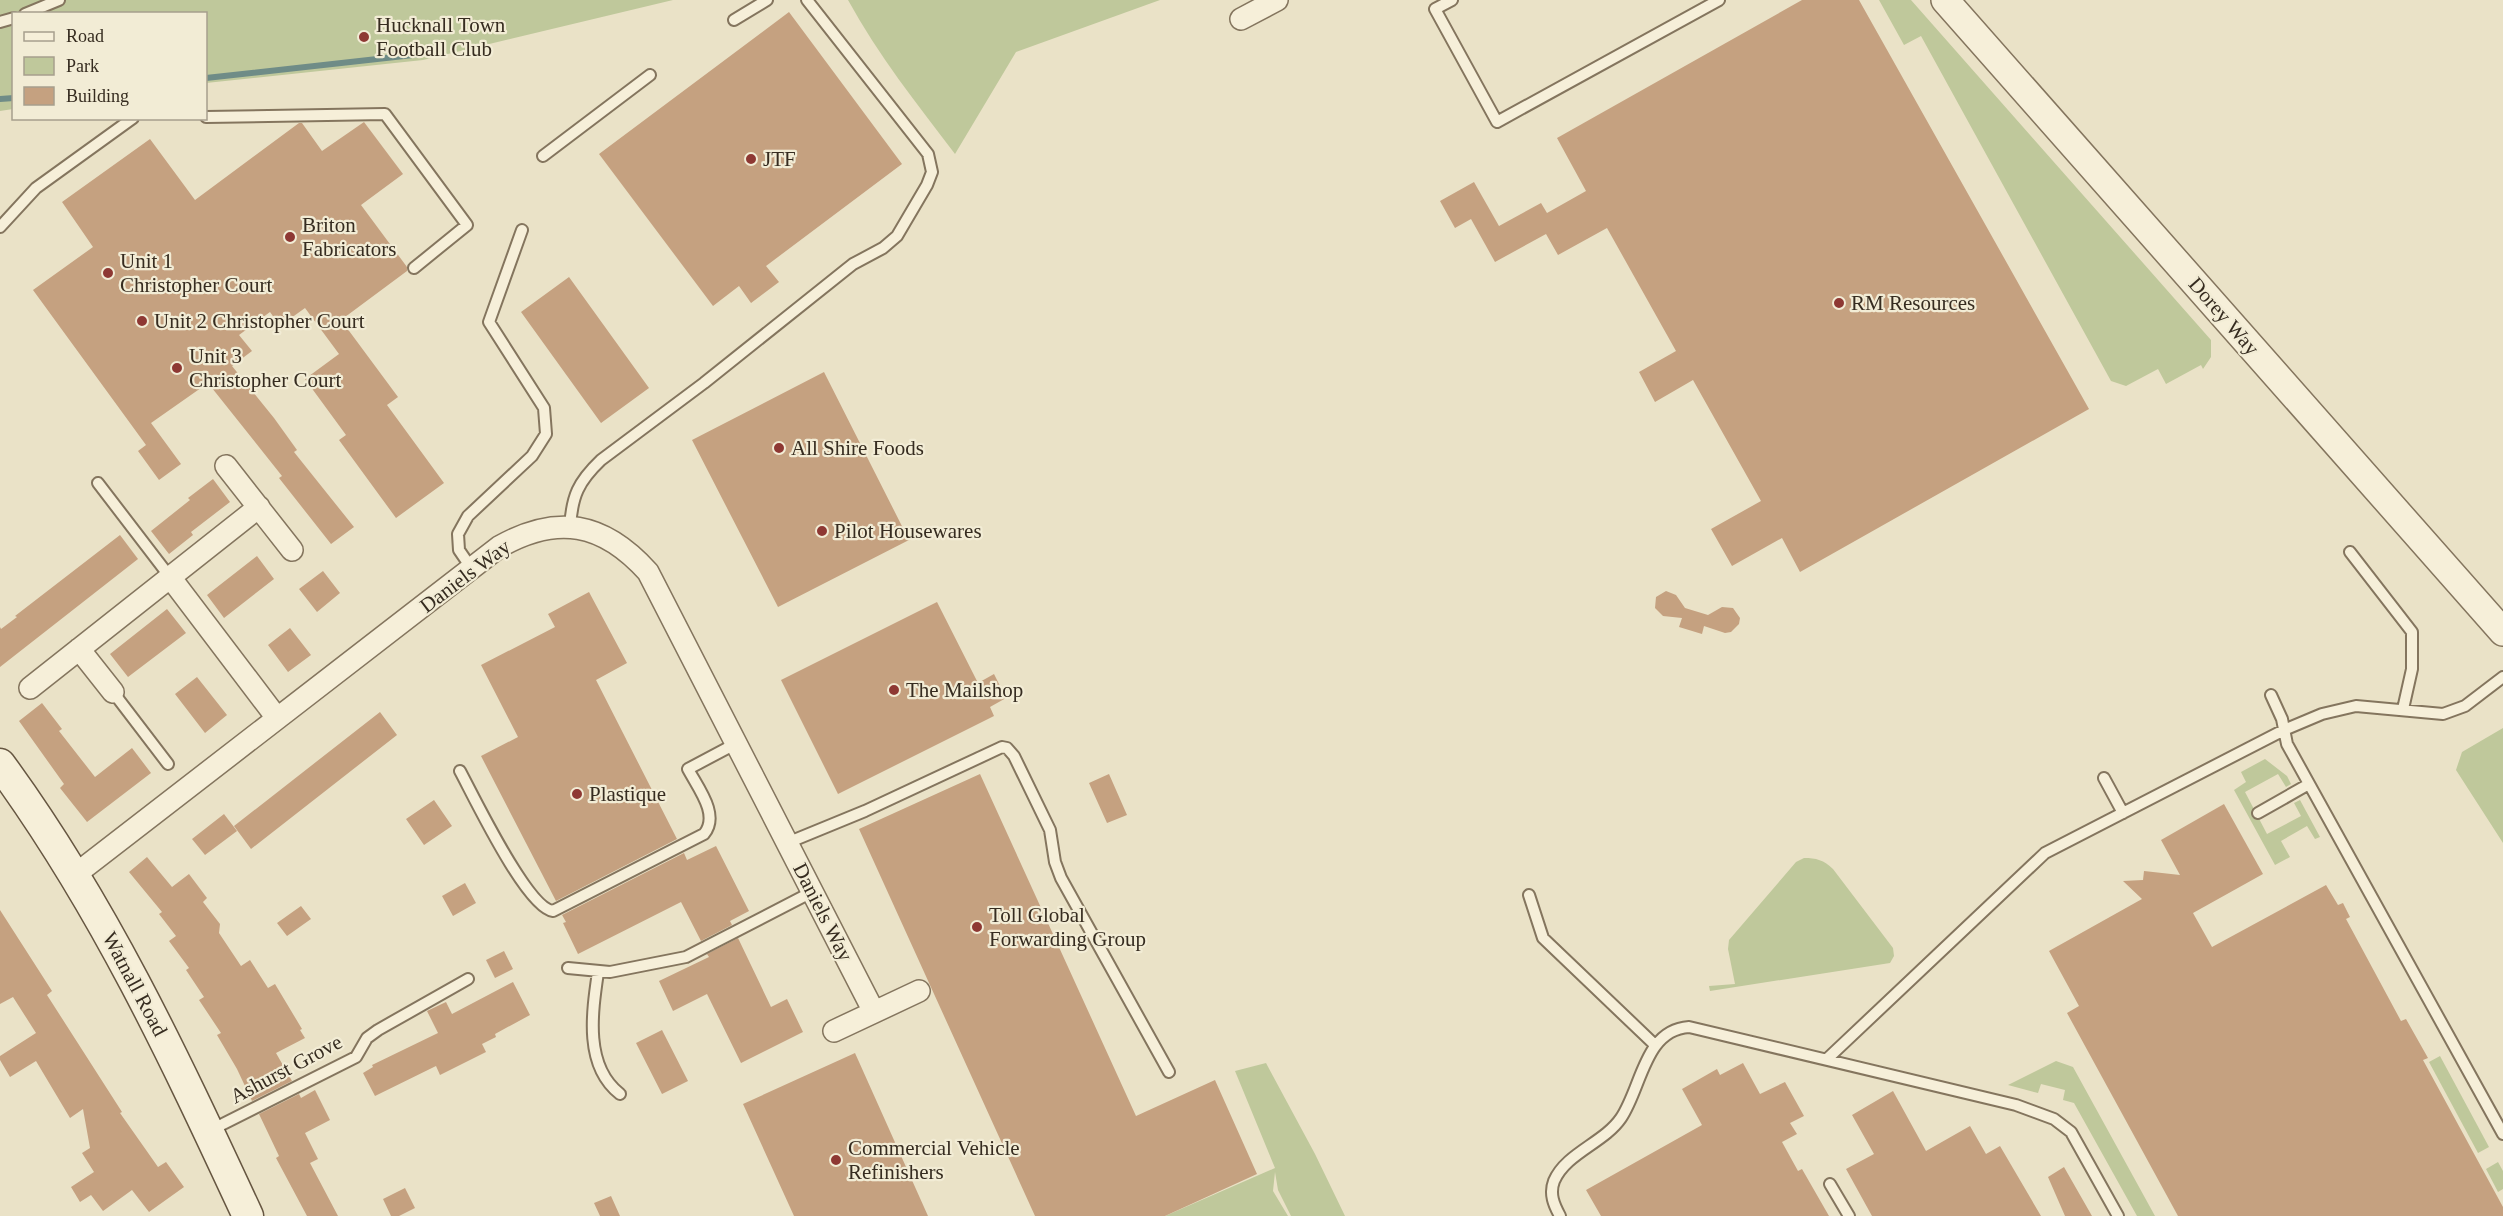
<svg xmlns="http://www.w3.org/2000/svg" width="2503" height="1216" font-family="'Times New Roman',serif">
  <rect width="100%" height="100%" fill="#eae2c7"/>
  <!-- green -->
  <path fill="#bfc89b" d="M0,0H673L423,60L206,83V14H14L13,109L0,111Z
    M848,0H1160L1016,52L955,154C917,104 878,55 848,0Z
    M1879,0H1911L2211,340V357L2203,369L2201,365L2166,384L2158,369L2126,386L2111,381L1921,36L1904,45Z
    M2503,728V843L2456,770L2462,752Z
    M2265,759L2287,776L2291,784L2286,787L2278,774L2245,792L2267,834L2301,816L2294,803L2300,800L2320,837L2315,839L2307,826L2281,841L2290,857L2275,865L2234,790L2246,782L2241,772Z
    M1804,858C1816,858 1824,860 1833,869L1893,948L1894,956L1890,963L1710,991L1709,986L1735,984L1728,949L1729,940L1796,862Z
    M2440,1056L2489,1147L2478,1153L2429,1062Z
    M2056,1061L2073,1067L2155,1216H2137L2074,1103L2063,1100L2065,1090L2041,1084L2038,1093L2008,1085Z
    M1266,1063L1315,1154L1345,1216H1291L1278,1190L1275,1172L1273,1191L1288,1216H1165L1275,1168L1235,1071Z
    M2498,1162L2503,1171V1189L2498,1192L2486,1169Z"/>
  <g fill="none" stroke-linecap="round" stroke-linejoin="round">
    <!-- stream -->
    <path stroke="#6f8c87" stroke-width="6" d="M206,78L422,54
      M0,99L14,98"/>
  </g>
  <!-- building -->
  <path fill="#c5a180" d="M1802,0H1859L2089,409L1800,572L1782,538L1732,566L1711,529L1761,501L1693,380L1655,402L1639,372L1676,351L1607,228L1558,255L1546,234L1495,262L1471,219L1455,228L1440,201L1474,182L1499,226L1541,203L1547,213L1586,191L1557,138Z
    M789,12L902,164L766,266L779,282L751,303L739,286L713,306L599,154Z
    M364,122L403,174L361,205L407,267V271L341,320L398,397L387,405L444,483L396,518L339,440L346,435L305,379L339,354L305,308L280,326L270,312L239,335L252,351L232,366L274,418L297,450L294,452L354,527L331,544L279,478L282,476L208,383L151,423L181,464L159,480L138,451L146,445L33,290L93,247L62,202L150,139L195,200L299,123H302L322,151Z
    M569,277L649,388L601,423L521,312Z
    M824,372L909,540L778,607L692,440Z
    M213,479L230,502L191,532L193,535L169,554L151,531L190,500L188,498Z
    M120,535L138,559L0,667V627L1,629L17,617L15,616Z
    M257,556L274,579L224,618L207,595Z
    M323,571L340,593L317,612L299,589Z
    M1666,591L1676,595L1685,608L1708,615L1722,607L1733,608L1740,618L1739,624L1731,632L1725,633L1704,626L1702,634L1679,627L1682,618L1663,616L1655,608L1656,597Z
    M589,592L627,663L596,680L677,839L556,901L481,756L518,737L481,665L555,627L548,614Z
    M937,602L978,683L994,674L1006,698L990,707L994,716L838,794L781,680Z
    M167,609L186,633L128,677L110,654Z
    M290,628L311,655L288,672L268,645Z
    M197,677L227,715L205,733L175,694Z
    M42,703L62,729L59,731L95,777L132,748L151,773L87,822L60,788L64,784L19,721Z
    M380,712L397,735L251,849L234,826Z
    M980,774L1136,1116L1215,1080L1257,1174L1165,1216H1035L859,829Z
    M1109,774L1127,815L1107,823L1089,783Z
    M434,800L452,826L424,845L406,819Z
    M2224,804L2263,874L2193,913L2212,947L2326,885L2338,905L2343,903L2350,917L2346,919L2401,1021L2406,1019L2428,1058L2423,1060L2503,1207V1216H2178L2067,1013L2079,1006L2049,951L2142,899L2123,881L2143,880L2144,871L2180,875L2161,840Z
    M224,814L237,831L205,855L192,839Z
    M716,846L749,911L730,921L732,925L701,941L681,902L578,954L563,923L566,922L562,915L684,853L687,860Z
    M147,857L172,887L189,874L207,898L203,902L220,924L219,933L241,966L250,960L268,988L275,984L302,1029L300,1030L305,1038L276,1053L292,1081L252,1101L237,1069L217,1035L221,1033L199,1000L204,997L186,970L189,968L169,941L176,936L159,914L162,912L129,872Z
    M465,883L476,903L453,916L442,896Z
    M301,906L311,919L287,936L277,923Z
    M0,910L52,991L47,995L122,1112L120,1113L158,1167L166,1162L184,1187L149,1212L132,1190L103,1211L91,1195L80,1202L71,1187L94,1172L82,1153L90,1148L83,1109L70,1118L36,1061L10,1077L0,1060V1056L36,1033L13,997L0,1004Z
    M738,938L771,1007L787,999L803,1032L741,1063L707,994L673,1011L659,981L709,957L707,954Z
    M504,951L513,969L495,978L486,960Z
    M513,982L530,1015L495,1034L496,1037L482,1044L486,1052L440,1075L436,1066L375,1096L363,1073L373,1067L372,1065L438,1033L427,1011L446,1002L452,1014Z
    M662,1030L688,1081L662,1094L636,1043Z
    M855,1053L928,1216H794L743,1104Z
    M1743,1063L1760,1094L1785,1082L1804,1116L1790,1123L1797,1134L1782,1142L1798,1171L1802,1169L1829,1216H1601L1586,1190L1702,1125L1682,1089L1717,1069L1720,1075Z
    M315,1090L330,1120L305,1133L318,1159L310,1163L338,1216H307L276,1158L279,1156L259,1114L299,1094L301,1098Z
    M1893,1091L1926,1151L1970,1126L1986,1154L2000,1146L2041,1216H1872L1846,1169L1874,1154L1852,1115Z
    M2064,1167L2092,1216H2065L2048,1177Z
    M405,1188L415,1208L399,1216H391L383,1199Z
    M611,1196L620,1216H600L594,1203Z"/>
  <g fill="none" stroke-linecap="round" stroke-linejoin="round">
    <!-- service casing -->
    <g stroke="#84755e" stroke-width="14">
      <path id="service" d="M1452,0L1435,9L1497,122L1719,0
        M25,14L59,0
        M734,20L767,0
        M0,22L14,18
        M206,117L385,114L467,225L414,268
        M543,156L650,75
        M0,227L36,188L133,118
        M98,483L170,577
        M570,527C572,496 578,482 601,460L704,383L853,264L883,248L897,236L927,185L932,172L928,154L807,0
        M2350,552L2412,632V669L2403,709
        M472,569L459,550L458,534L468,516L532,456L546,434L544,408L489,322L522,230
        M113,692L168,764
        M2271,695L2282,719L2287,744L2503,1134
        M460,771C474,797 527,908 553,911L704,834C720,815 698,788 688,769L737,743
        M2104,778L2123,813
        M2258,813L2309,784
        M787,843L865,811L1002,747L1007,748L1014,756L1050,830L1055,862L1061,878L1169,1072
        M1529,895L1543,938L1655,1045
        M568,968L610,972L686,957L812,892
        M598,972C592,1013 584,1066 620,1094
        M1827,1059L2045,853L2284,730L2322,714L2356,706L2443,714L2465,706L2503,677
        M211,1130L356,1057L367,1038L378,1030L468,979
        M1830,1184L1849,1216
        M1560,1216C1554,1205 1549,1194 1554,1181C1566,1153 1604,1143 1621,1118C1642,1087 1644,1030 1689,1027L2016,1105L2054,1119L2071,1132L2118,1216"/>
    </g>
    <!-- minor casing -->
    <g stroke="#84755e" stroke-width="24">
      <path id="minor" d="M1241,19L1277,0
        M226,466L292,550
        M170,577L277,718
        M79,649L113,692
        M30,688L259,507
        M76,874L499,547C557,514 603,522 648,572L874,1012
        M834,1031L919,991"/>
    </g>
    <!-- tertiary casing -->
    <g stroke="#84755e" stroke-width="30">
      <path id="tertiary" d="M1945,0L2503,632"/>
    </g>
    <!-- secondary casing -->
    <g stroke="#665641" stroke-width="33">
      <path id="secondary" d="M0,764C104,906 174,1057 248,1216"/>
    </g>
    <!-- service -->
    <use href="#service" stroke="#f6efd9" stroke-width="10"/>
    <!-- minor -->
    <use href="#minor" stroke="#f6efd9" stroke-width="21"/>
    <!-- tertiary -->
    <use href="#tertiary" stroke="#f6efd9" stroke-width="27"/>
    <!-- secondary -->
    <use href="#secondary" stroke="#f6efd9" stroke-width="30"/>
  </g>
  <!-- markers -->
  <g fill="#8e3833" stroke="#f2ecd5" stroke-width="2">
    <circle cx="364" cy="37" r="6"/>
    <circle cx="751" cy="159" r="6"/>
    <circle cx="290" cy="237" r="6"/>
    <circle cx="108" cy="273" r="6"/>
    <circle cx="1839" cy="303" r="6"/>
    <circle cx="142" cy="321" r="6"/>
    <circle cx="177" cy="368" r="6"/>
    <circle cx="779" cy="448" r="6"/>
    <circle cx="822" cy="531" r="6"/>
    <circle cx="894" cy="690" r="6"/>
    <circle cx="577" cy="794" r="6"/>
    <circle cx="977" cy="927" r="6"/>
    <circle cx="836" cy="1160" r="6"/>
  </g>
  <g text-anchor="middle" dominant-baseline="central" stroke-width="4.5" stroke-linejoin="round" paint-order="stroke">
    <!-- poi labels -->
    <g font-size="21" fill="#362c20" stroke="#f2ecd5" text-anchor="start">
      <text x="376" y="25">Hucknall Town<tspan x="376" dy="24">Football Club</tspan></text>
      <text x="763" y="159">JTF</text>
      <text x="302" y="225">Briton<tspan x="302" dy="24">Fabricators</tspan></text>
      <text x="120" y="261">Unit 1<tspan x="120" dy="24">Christopher Court</tspan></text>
      <text x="1851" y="303">RM Resources</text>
      <text x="154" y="321">Unit 2 Christopher Court</text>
      <text x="189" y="356">Unit 3<tspan x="189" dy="24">Christopher Court</tspan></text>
      <text x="791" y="448">All Shire Foods</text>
      <text x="834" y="531">Pilot Housewares</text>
      <text x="906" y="690">The Mailshop</text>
      <text x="589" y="794">Plastique</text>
      <text x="989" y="915">Toll Global<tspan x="989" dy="24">Forwarding Group</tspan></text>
      <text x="848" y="1148">Commercial Vehicle<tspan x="848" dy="24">Refinishers</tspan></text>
    </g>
    <!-- street labels -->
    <g font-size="21" fill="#362c20" stroke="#f2ecd5">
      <text transform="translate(2224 316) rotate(49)">Dorey Way</text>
      <text transform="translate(465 576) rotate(-37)">Daniels Way</text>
      <text transform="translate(823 912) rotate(63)">Daniels Way</text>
      <text transform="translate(135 984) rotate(62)">Watnall Road</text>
      <text transform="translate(286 1069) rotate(-28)">Ashurst Grove</text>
    </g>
  </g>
  <!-- legend -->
  <rect x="12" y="12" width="195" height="108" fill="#f2ecd5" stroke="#a79f8d" stroke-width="1.5"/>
  <rect x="24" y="32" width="30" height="9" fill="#f6efd9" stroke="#a79f8d" stroke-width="1.5"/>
  <text x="66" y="42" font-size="18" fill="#362c20">Road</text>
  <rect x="24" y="57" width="30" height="18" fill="#bfc89b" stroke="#a79f8d" stroke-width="1.5"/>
  <text x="66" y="72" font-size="18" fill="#362c20">Park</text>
  <rect x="24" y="87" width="30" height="18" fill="#c5a180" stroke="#a79f8d" stroke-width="1.5"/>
  <text x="66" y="102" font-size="18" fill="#362c20">Building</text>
</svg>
